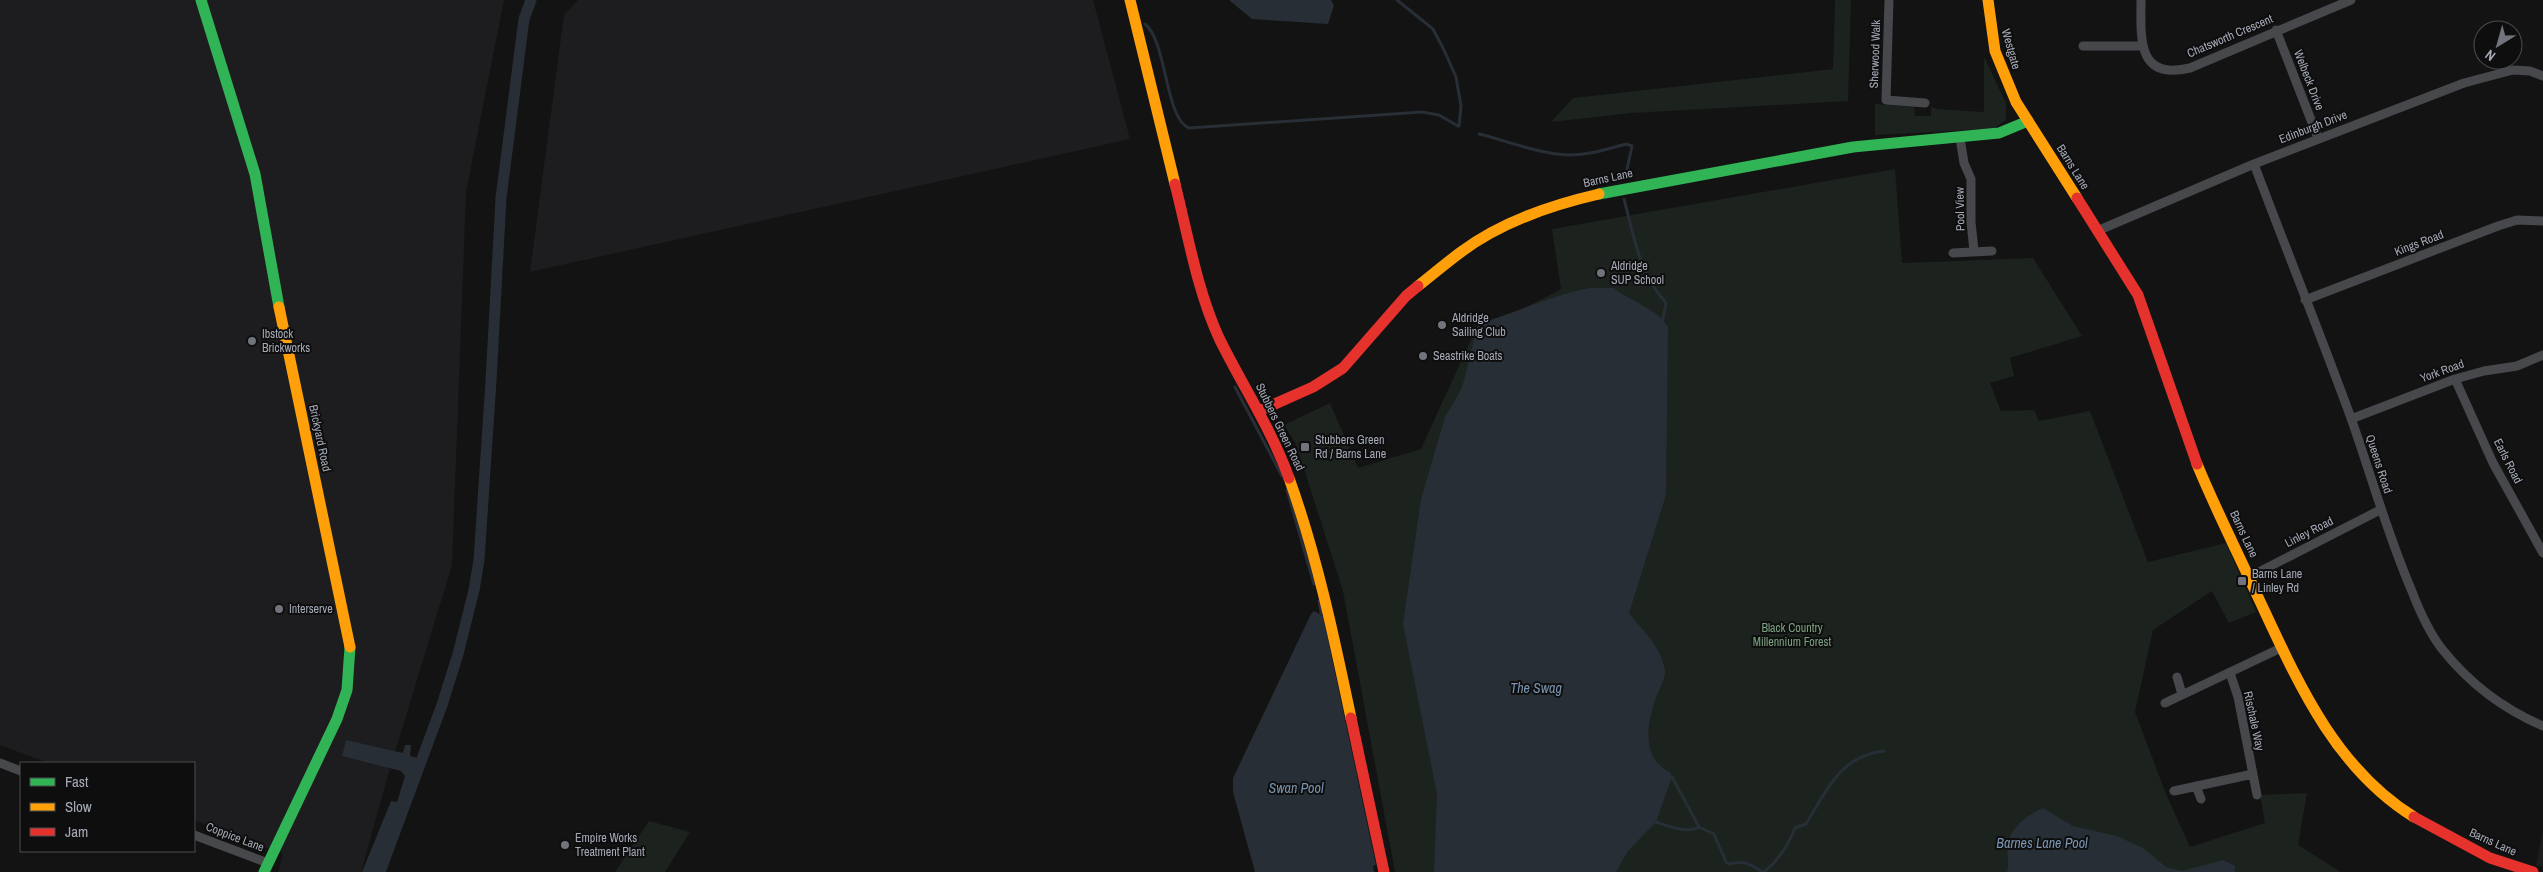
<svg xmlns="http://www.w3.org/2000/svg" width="2543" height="872" font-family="'Archivo Narrow',sans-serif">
  <rect width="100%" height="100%" fill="#131313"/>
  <!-- built -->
  <path fill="#1d1d1f" d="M0,0H504L466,192L452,565L388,775L361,872H278L283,854L194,820V763H48L0,745Z
    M578,0H1093L1130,139L530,272L564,15Z
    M2543,830V866H2536Z"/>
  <!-- green -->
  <path fill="#1c221d" d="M1835,0H1851L1848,101L1632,113L1551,122L1573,98L1833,69Z
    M1984,57L2006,103V120L1993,129L1875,135V104L1914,107L1915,116H1931V107L1937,109L1984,112Z
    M1895,169L1902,263L2033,258L2082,336L2010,358L2014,376L1990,383L2001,411L2034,410L2039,421L2090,411L2148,562L2226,543L2256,612L2229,623L2212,591L2153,630L2135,712L2166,794L2190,847L2265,823L2260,795L2307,793L2298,845L2341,872H1395L1343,591L1296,444L1284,425L1330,403L1358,468L1421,449L1473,335L1561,289L1552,229Z
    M649,821L690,832L665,872H615Z"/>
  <!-- water -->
  <path fill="#272e35" d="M1229,0H1331L1334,5L1328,24L1252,19Z
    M1590,288H1614C1630,301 1658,309 1668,327L1666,495L1629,613C1643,631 1661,646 1665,670C1666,677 1660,688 1657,695C1647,722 1640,758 1670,772L1672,777L1656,822L1628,851L1616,872H1434L1437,794L1403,624L1421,499L1445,417L1462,388L1478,324C1515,313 1552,295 1590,288Z
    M1314,611L1323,616L1376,865L1373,866L1374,872H1255L1233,792V778L1311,614Z
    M346,740L403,753L405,745H411L410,756L422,759L380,872H362L391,801L397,802L405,776L401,771L342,756Z
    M2043,808L2073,826L2117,836L2143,848L2166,867L2182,871L2223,860L2235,866V872H2007C2010,862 2006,854 2008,844C2010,827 2029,814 2043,808Z"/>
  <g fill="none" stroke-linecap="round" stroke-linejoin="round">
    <!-- stream -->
    <path stroke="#272e35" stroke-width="3" d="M1397,0L1433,29L1444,50L1456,77L1461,106L1459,126
      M1145,24C1167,41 1165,119 1189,128L1422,112L1439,115L1458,126
      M1479,134C1508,141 1539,154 1569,155C1589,155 1608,149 1626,144L1632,146L1626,174
      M1624,199C1634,236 1639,273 1666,303L1663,319
      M1235,387L1282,476
      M1287,490L1314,584
      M1319,601L1321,613
      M1672,777L1699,827
      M1656,822C1668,826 1687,834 1699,827L1714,834L1726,862L1729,864C1744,860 1750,864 1763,872
      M1764,872C1779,860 1788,846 1795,828L1806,824C1827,790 1840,756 1884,751"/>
    <!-- canal -->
    <path stroke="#272e35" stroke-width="11" d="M380,872L442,705L458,654L474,590L479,560L491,381L501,198L524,19L531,0"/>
    <!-- street -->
    <path stroke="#47484c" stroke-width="9" d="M1889,0L1886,100L1925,103
      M2141,0C2141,37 2136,81 2190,68L2351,0
      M2276,30L2318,138
      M2083,46H2141
      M1960,138L1964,163L1971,179V222L1974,251
      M2254,164C2286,249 2320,333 2351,418C2371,475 2387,533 2411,589C2419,610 2428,631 2442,649C2469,683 2503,709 2543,726
      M2097,231L2254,164L2464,83L2513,70L2530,71L2543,76
      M1953,253L1992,251
      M2305,300L2498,226L2517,220L2543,221
      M2455,379L2493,463L2543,553
      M2351,419L2455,379L2484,371L2517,366L2543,355
      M2249,577L2380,510
      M2230,673L2238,697L2257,795
      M2177,677L2182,694
      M2165,703L2283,647
      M0,763L21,771
      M2196,786L2201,799
      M2174,791L2253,774
      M194,835L268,863"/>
    <!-- fast -->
    <path stroke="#30b455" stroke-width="11" d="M201,0L255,174L279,307
      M1599,194L1853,147L1999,133L2028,121
      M264,872L337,719L347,690L350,647"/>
    <!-- slow -->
    <path stroke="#ff9f0a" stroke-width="11" d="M1130,0L1175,184
      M1988,0L1995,51L2016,102L2077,198
      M1418,286C1432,275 1446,263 1461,252C1501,222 1551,205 1599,194
      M279,307L350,647
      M2197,464C2215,508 2237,551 2257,595C2296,678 2333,767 2414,817
      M1289,478C1317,556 1334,637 1351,718"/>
    <!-- jam -->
    <path stroke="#e5322d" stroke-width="11" d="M1175,184C1188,235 1197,290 1219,338C1242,385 1271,428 1289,478
      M2077,198L2138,295L2197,464
      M1259,411L1313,387L1343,368L1406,296L1418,286
      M1351,718L1384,872
      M2414,817L2490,858L2533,872"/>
  </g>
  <!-- markers -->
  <g fill="#71747c" stroke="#0e0e0f" stroke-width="2">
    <circle cx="1601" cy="273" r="5"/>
    <circle cx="1442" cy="325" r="5"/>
    <circle cx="252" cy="341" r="5"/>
    <circle cx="1423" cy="356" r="5"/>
    <rect x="1300" y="442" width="10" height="10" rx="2.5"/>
    <rect x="2237" y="576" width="10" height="10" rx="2.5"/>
    <circle cx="279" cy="609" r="5"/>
    <circle cx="565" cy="845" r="5"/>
  </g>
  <g text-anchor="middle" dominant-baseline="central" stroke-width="4" stroke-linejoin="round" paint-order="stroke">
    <!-- street labels -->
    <g font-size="12" fill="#a4a9b5" stroke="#0e0e0f">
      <text transform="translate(2230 36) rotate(-23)">Chatsworth Crescent</text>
      <text transform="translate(2011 49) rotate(74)">Westgate</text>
      <text transform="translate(1875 54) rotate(-88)">Sherwood Walk</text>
      <text transform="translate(2309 80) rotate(69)">Welbeck Drive</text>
      <text transform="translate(2313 127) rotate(-21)">Edinburgh Drive</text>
      <text transform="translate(2073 167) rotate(58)">Barns Lane</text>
      <text transform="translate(1608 178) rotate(-12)">Barns Lane</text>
      <text transform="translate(1960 209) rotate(-91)">Pool View</text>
      <text transform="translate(2419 243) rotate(-21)">Kings Road</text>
      <text transform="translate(2442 371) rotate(-20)">York Road</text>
      <text transform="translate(1280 427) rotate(64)">Stubbers Green Road</text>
      <text transform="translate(320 438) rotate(78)">Brickyard Road</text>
      <text transform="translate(2508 461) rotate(63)">Earls Road</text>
      <text transform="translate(2379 464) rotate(72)">Queens Road</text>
      <text transform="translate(2309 532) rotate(-27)">Linley Road</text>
      <text transform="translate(2244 534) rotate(65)">Barns Lane</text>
      <text transform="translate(2254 721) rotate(78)">Rischale Way</text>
      <text transform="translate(235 837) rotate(21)">Coppice Lane</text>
      <text transform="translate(2493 842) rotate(24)">Barns Lane</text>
    </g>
    <!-- poi labels -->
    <g font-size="12" fill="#a4a9b5" stroke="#0e0e0f" text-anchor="start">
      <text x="1611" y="266">Aldridge<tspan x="1611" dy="14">SUP School</tspan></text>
      <text x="1452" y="318">Aldridge<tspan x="1452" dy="14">Sailing Club</tspan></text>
      <text x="262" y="334">Ibstock<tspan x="262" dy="14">Brickworks</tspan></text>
      <text x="1433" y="356">Seastrike Boats</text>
      <text x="1315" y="440">Stubbers Green<tspan x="1315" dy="14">Rd / Barns Lane</tspan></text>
      <text x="2252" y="574">Barns Lane<tspan x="2252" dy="14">/ Linley Rd</tspan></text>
      <text x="289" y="609">Interserve</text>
      <text x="575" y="838">Empire Works<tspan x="575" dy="14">Treatment Plant</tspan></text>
    </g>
    <!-- park labels -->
    <g font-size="12" fill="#7aa07e" stroke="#0e0e0f">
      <text x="1792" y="628">Black Country<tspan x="1792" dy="14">Millennium Forest</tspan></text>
    </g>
    <!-- water labels -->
    <g font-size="14" font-style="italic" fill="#7a95b1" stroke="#0e0e0f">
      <text x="1536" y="688">The Swag</text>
      <text x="1296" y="788">Swan Pool</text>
      <text x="2042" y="843">Barnes Lane Pool</text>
    </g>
  </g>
  <!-- legend -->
  <rect x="20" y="762" width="175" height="90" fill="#0e0e0f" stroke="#4a4c51"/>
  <rect x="30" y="778" width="25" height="8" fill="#30b455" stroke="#4a4c51"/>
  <text x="65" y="787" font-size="15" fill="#a4a9b5">Fast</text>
  <rect x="30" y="803" width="25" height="8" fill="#ff9f0a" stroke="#4a4c51"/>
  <text x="65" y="812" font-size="15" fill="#a4a9b5">Slow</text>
  <rect x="30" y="828" width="25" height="8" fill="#e5322d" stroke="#4a4c51"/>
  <text x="65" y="837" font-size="15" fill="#a4a9b5">Jam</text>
  <!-- north arrow -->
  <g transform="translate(2498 45) rotate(217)"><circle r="24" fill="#0e0e0f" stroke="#4a4c51"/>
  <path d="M0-4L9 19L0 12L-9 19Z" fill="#71747c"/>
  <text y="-8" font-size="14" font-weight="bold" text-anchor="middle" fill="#a4a9b5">N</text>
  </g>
</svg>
